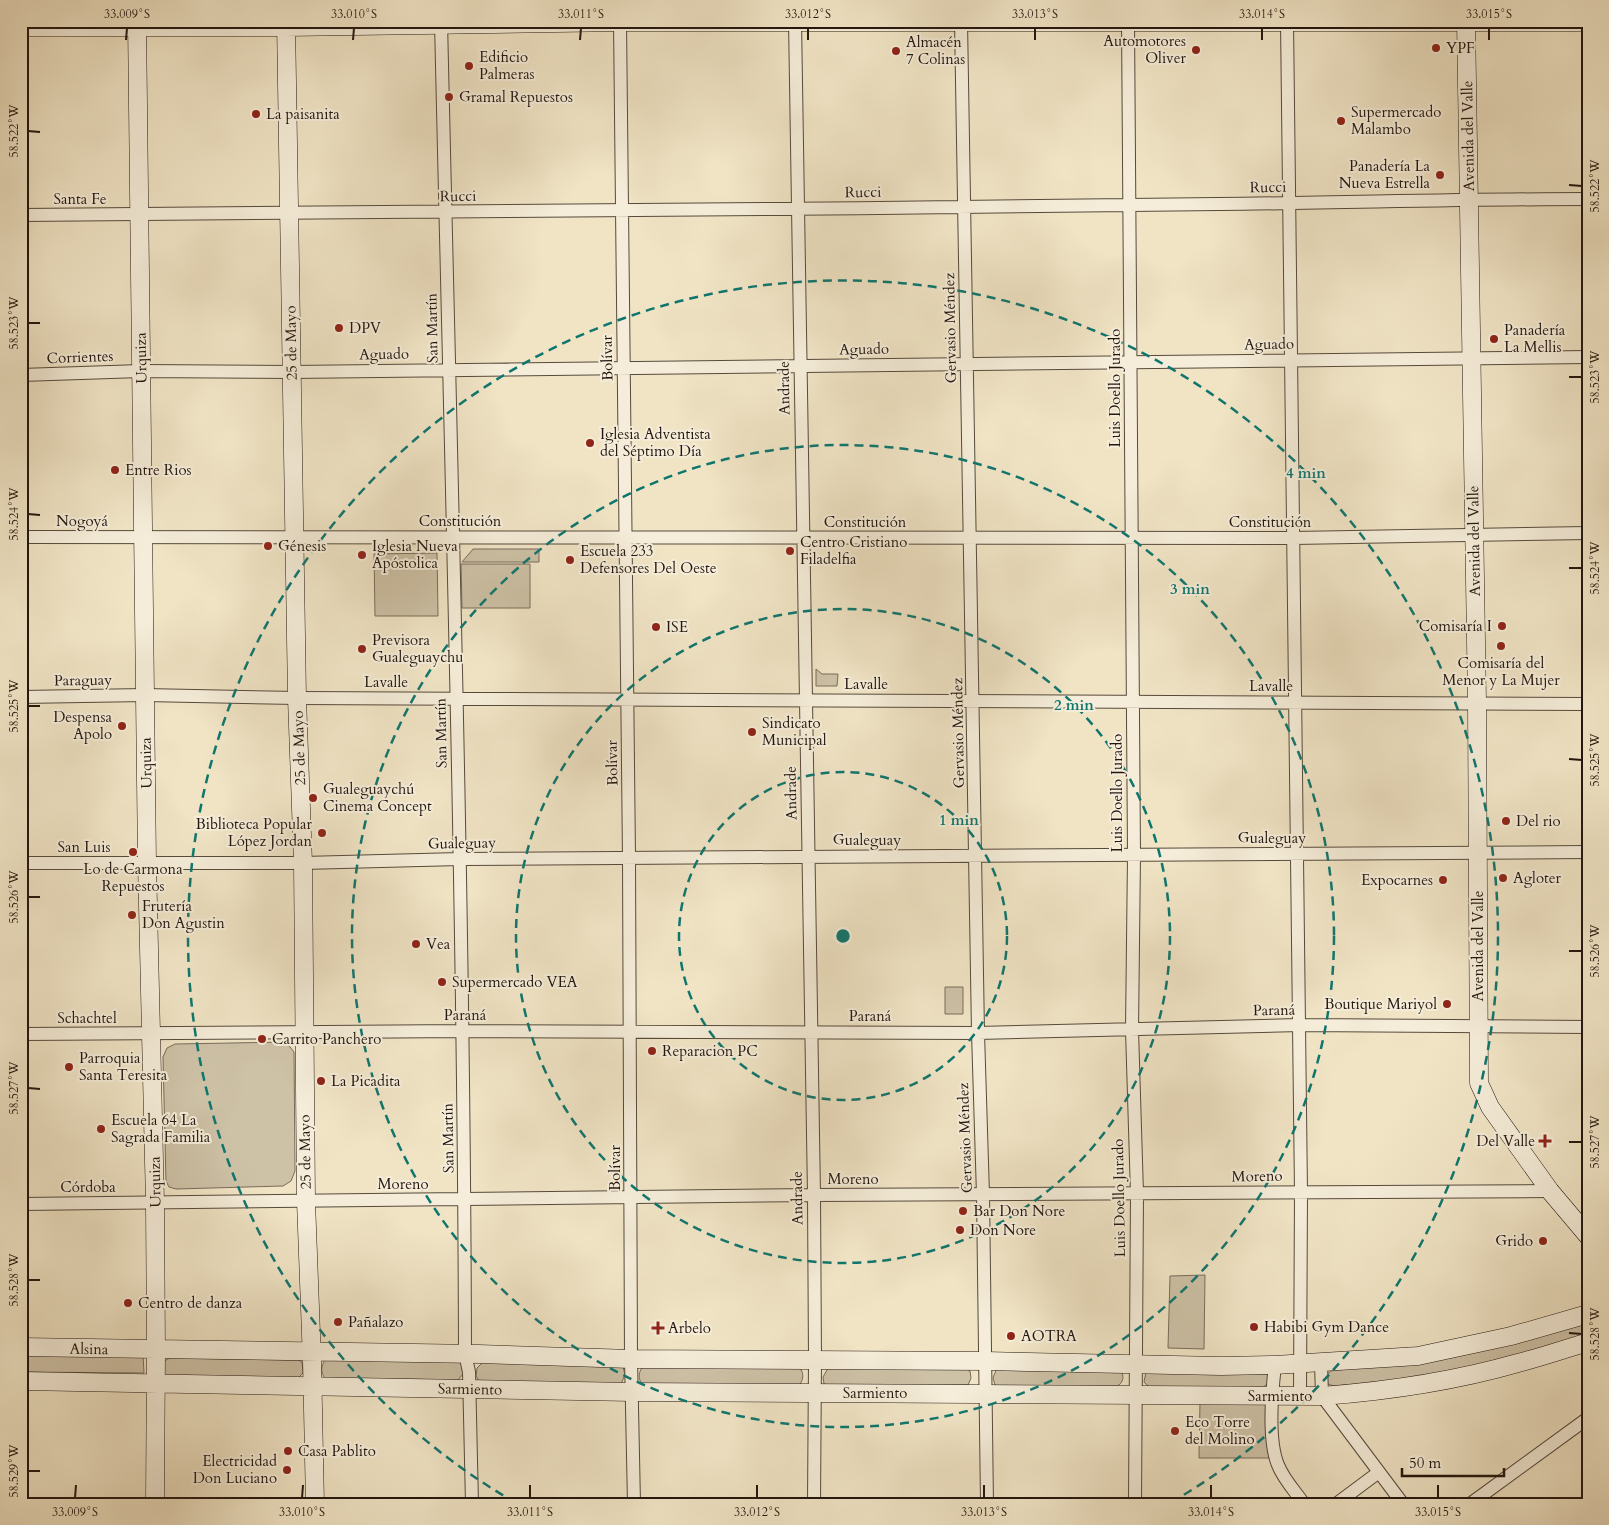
<svg xmlns="http://www.w3.org/2000/svg" width="1609" height="1525" font-family="Cardo,serif">
  <rect width="100%" height="100%" fill="#f0e4c5"/>
  <filter id="stains"><feTurbulence type="fractalNoise" baseFrequency=".004" numOctaves="4"/><feColorMatrix values="0 0 0 0 .2 0 0 0 0 .09 0 0 0 0 .02 0 0 0 .5 -.17"/></filter>
  <radialGradient id="worn" r=".72"><stop offset=".6" stop-color="#630" stop-opacity="0"/><stop offset="1" stop-color="#630" stop-opacity=".3"/></radialGradient>
  <!-- green -->
  <path fill="#cdc1a6" stroke="#786c5a" d="M473,549H539V562H462Z
    M437,553L438,616H375L374,554Z
    M461,564H530V608H462Z
    M816,669L822,674H838L837,686H816Z
    M945,987H963V1014H945Z
    M286,1042L294,1052L295,1171L291,1181L283,1186L176,1189L169,1187L166,1181L163,1057L167,1048L175,1044Z
    M1205,1275L1204,1349L1168,1348L1170,1276Z
    M1585,1321L1588,1323V1333L1584,1336L1514,1358L1421,1379L1334,1386L1328,1384L1326,1375L1331,1371Z
    M21,1354L143,1355L144,1373L21,1372Z
    M170,1358L298,1360L302,1362L303,1373L298,1378L166,1376L164,1374V1361Z
    M326,1359L459,1362L462,1364L463,1374L458,1380L325,1378C320,1372 321,1365 326,1359Z
    M483,1362L623,1367L625,1375L621,1384L479,1381L476,1376L477,1368Z
    M644,1366L800,1368C804,1373 804,1381 798,1386L642,1385C638,1378 638,1371 644,1366Z
    M828,1368L967,1369L970,1371L971,1378L968,1385L828,1386L824,1384L823,1377Z
    M999,1369L1122,1372C1124,1378 1123,1383 1117,1386H998L995,1385L993,1378L996,1370Z
    M1146,1372L1267,1374L1269,1376V1383L1263,1387H1151L1148,1386L1144,1382Z
    M1263,1400L1272,1408L1277,1458H1199L1200,1401Z"/>
  <g fill="none" stroke-linecap="round" stroke-linejoin="round">
    <!-- street casing -->
    <g stroke="#564a3c" stroke-width="14">
      <path id="street" d="M441,21C451,465 464,909 465,1353L469,1372L472,1504
        M620,21L629,858L631,1359L634,1504
        M795,21L814,1195L815,1360L814,1504
        M961,21L978,1033L983,1195L987,1504
        M1128,21L1134,855L1132,1030L1137,1194L1135,1504
        M1287,21L1301,1192L1300,1396
        M21,215C420,215 819,208 1218,204C1341,203 1464,199 1588,199
        M21,375L141,371L292,372L1588,357
        M21,537L1294,538L1588,533
        M21,697L145,695L297,698L1588,704
        M21,863H303L460,859L1588,852
        M21,1034L462,1031L978,1033L1300,1025L1588,1027
        M21,1204L814,1195L1550,1191
        M1321,1363L1322,1396L1403,1504
        M1275,1365C1272,1391 1268,1441 1278,1465C1284,1480 1295,1491 1304,1504
        M1336,1504L1379,1472
        M1470,1504L1588,1418"/>
    </g>
    <!-- secondary casing -->
    <g stroke="#23160f" stroke-width="19">
      <path id="secondary" d="M137,21L147,863L155,1203L156,1350L155,1504
        M286,21L297,698L303,863L306,1201L312,1361L315,1504
        M1466,21L1477,703L1479,1083L1490,1107L1550,1191L1588,1236
        M21,27H286L620,22H1588
        M21,1347L479,1354L631,1359L986,1361L1221,1366L1275,1365L1418,1356L1511,1336L1588,1314
        M21,1381L632,1392L1322,1396C1388,1391 1455,1381 1518,1363C1542,1357 1565,1349 1588,1342"/>
    </g>
    <!-- street -->
    <use href="#street" stroke="#f5edd9" stroke-width="12"/>
    <!-- secondary -->
    <use href="#secondary" stroke="#f5edd9" stroke-width="18"/>
  </g>
  <!-- ticks -->
  <path fill="none" stroke="#23160f" stroke-width="2" d="M126,40L127,28M353,40L354,28M580,40L581,28M808,40V28M1035,40V28M1262,40V28M1489,40V28M28,131L40,132M1569,185L1582,186M28,323H40M1569,377H1582M28,514L40,515M1569,568H1582M28,706H40M1569,759L1582,760M28,897H40M1569,951H1582M28,1088L40,1089M1569,1142H1582M28,1280H40M1569,1333L1582,1334M28,1471H40M75,1498L76,1485M302,1498L303,1485M530,1498V1485M757,1498V1485M984,1498V1485M1211,1498V1485M1438,1498V1485"/>
  <!-- distance rings -->
  <g fill="none" stroke="#0f766e" stroke-width="2.5" stroke-dasharray="9 6">
    <circle cx="843" cy="936" r="164"/>
    <circle cx="843" cy="936" r="327"/>
    <circle cx="843" cy="936" r="491"/>
    <path d="M516 1503A655 655 0 1 1 1170 1503"/>
  </g>
  <!-- markers -->
  <g fill="#8f2418" stroke="#f5edd9" stroke-width="2">
    <circle cx="1436" cy="48" r="5"/>
    <circle cx="1196" cy="50" r="5"/>
    <circle cx="896" cy="51" r="5"/>
    <circle cx="469" cy="66" r="5"/>
    <circle cx="449" cy="97" r="5"/>
    <circle cx="256" cy="114" r="5"/>
    <circle cx="1341" cy="121" r="5"/>
    <circle cx="1440" cy="175" r="5"/>
    <circle cx="339" cy="328" r="5"/>
    <circle cx="1494" cy="339" r="5"/>
    <circle cx="590" cy="443" r="5"/>
    <circle cx="115" cy="470" r="5"/>
    <circle cx="268" cy="546" r="5"/>
    <circle cx="790" cy="551" r="5"/>
    <circle cx="362" cy="555" r="5"/>
    <circle cx="570" cy="560" r="5"/>
    <circle cx="1502" cy="626" r="5"/>
    <circle cx="656" cy="627" r="5"/>
    <circle cx="1501" cy="646" r="5"/>
    <circle cx="362" cy="649" r="5"/>
    <circle cx="122" cy="726" r="5"/>
    <circle cx="752" cy="732" r="5"/>
    <circle cx="313" cy="798" r="5"/>
    <circle cx="1506" cy="821" r="5"/>
    <circle cx="322" cy="833" r="5"/>
    <circle cx="133" cy="852" r="5"/>
    <circle cx="1503" cy="878" r="5"/>
    <circle cx="1443" cy="880" r="5"/>
    <circle cx="132" cy="915" r="5"/>
    <circle cx="416" cy="944" r="5"/>
    <circle cx="442" cy="982" r="5"/>
    <circle cx="1447" cy="1004" r="5"/>
    <circle cx="262" cy="1039" r="5"/>
    <circle cx="652" cy="1051" r="5"/>
    <circle cx="69" cy="1067" r="5"/>
    <circle cx="321" cy="1081" r="5"/>
    <circle cx="101" cy="1129" r="5"/>
    <path d="M1542.5 1133.5h5v5h5v5h-5v5h-5v-5h-5v-5h5z"/>
    <circle cx="963" cy="1211" r="5"/>
    <circle cx="960" cy="1230" r="5"/>
    <circle cx="1543" cy="1241" r="5"/>
    <circle cx="128" cy="1303" r="5"/>
    <circle cx="338" cy="1322" r="5"/>
    <circle cx="1254" cy="1327" r="5"/>
    <path d="M655.5 1320.5h5v5h5v5h-5v5h-5v-5h-5v-5h5z"/>
    <circle cx="1011" cy="1336" r="5"/>
    <circle cx="1175" cy="1431" r="5"/>
    <circle cx="288" cy="1451" r="5"/>
    <circle cx="287" cy="1470" r="5"/>
  </g>
  <g text-anchor="middle" dominant-baseline="central" stroke-width="4" stroke-linejoin="round" paint-order="stroke">
    <!-- poi labels -->
    <g font-size="15" fill="#23160f" stroke="#f5edd9" text-anchor="start">
      <text x="1186" y="41" text-anchor="end">Automotores<tspan x="1186" dy="17">Oliver</tspan></text>
      <text x="906" y="42">Almacén<tspan x="906" dy="17">7 Colinas</tspan></text>
      <text x="1446" y="48">YPF</text>
      <text x="479" y="57">Edificio<tspan x="479" dy="17">Palmeras</tspan></text>
      <text x="459" y="97">Gramal Repuestos</text>
      <text x="1351" y="112">Supermercado<tspan x="1351" dy="17">Malambo</tspan></text>
      <text x="266" y="114">La paisanita</text>
      <text x="1430" y="166" text-anchor="end">Panadería La<tspan x="1430" dy="17">Nueva Estrella</tspan></text>
      <text x="349" y="328">DPV</text>
      <text x="1504" y="330">Panadería<tspan x="1504" dy="17">La Mellis</tspan></text>
      <text x="600" y="434">Iglesia Adventista<tspan x="600" dy="17">del Séptimo Día</tspan></text>
      <text x="125" y="470">Entre Rios</text>
      <text x="800" y="542">Centro Cristiano<tspan x="800" dy="17">Filadelfia</tspan></text>
      <text x="278" y="546">Génesis</text>
      <text x="372" y="546">Iglesia Nueva<tspan x="372" dy="17">Apóstolica</tspan></text>
      <text x="580" y="551">Escuela 233<tspan x="580" dy="17">Defensores Del Oeste</tspan></text>
      <text x="1492" y="626" text-anchor="end">Comisaría I</text>
      <text x="666" y="627">ISE</text>
      <text x="372" y="640">Previsora<tspan x="372" dy="17">Gualeguaychu</tspan></text>
      <text x="1501" y="663" text-anchor="middle">Comisaría del<tspan x="1501" dy="17">Menor y La Mujer</tspan></text>
      <text x="112" y="717" text-anchor="end">Despensa<tspan x="112" dy="17">Apolo</tspan></text>
      <text x="762" y="723">Sindicato<tspan x="762" dy="17">Municipal</tspan></text>
      <text x="323" y="789">Gualeguaychú<tspan x="323" dy="17">Cinema Concept</tspan></text>
      <text x="1516" y="821">Del rio</text>
      <text x="312" y="824" text-anchor="end">Biblioteca Popular<tspan x="312" dy="17">López Jordan</tspan></text>
      <text x="133" y="869" text-anchor="middle">Lo de Carmona<tspan x="133" dy="17">Repuestos</tspan></text>
      <text x="1513" y="878">Agloter</text>
      <text x="1433" y="880" text-anchor="end">Expocarnes</text>
      <text x="142" y="906">Frutería<tspan x="142" dy="17">Don Agustin</tspan></text>
      <text x="426" y="944">Vea</text>
      <text x="452" y="982">Supermercado VEA</text>
      <text x="1437" y="1004" text-anchor="end">Boutique Mariyol</text>
      <text x="272" y="1039">Carrito Panchero</text>
      <text x="662" y="1051">Reparacion PC</text>
      <text x="79" y="1058">Parroquia<tspan x="79" dy="17">Santa Teresita</tspan></text>
      <text x="331" y="1081">La Picadita</text>
      <text x="111" y="1120">Escuela 64 La<tspan x="111" dy="17">Sagrada Familia</tspan></text>
      <text x="1535" y="1141" text-anchor="end">Del Valle</text>
      <text x="973" y="1211">Bar Don Nore</text>
      <text x="970" y="1230">Don Nore</text>
      <text x="1533" y="1241" text-anchor="end">Grido</text>
      <text x="138" y="1303">Centro de danza</text>
      <text x="348" y="1322">Pañalazo</text>
      <text x="1264" y="1327">Habibi Gym Dance</text>
      <text x="668" y="1328">Arbelo</text>
      <text x="1021" y="1336">AOTRA</text>
      <text x="1185" y="1422">Eco Torre<tspan x="1185" dy="17">del Molino</tspan></text>
      <text x="298" y="1451">Casa Pablito</text>
      <text x="277" y="1461" text-anchor="end">Electricidad<tspan x="277" dy="17">Don Luciano</tspan></text>
    </g>
    <!-- street labels -->
    <g font-size="15" fill="#23160f" stroke="#f5edd9">
      <text transform="translate(1468 136) rotate(-91)">Avenida del Valle</text>
      <text transform="translate(1268 187) rotate(-1)">Rucci</text>
      <text transform="translate(863 192) rotate(-1)">Rucci</text>
      <text transform="translate(458 196) rotate(-1)">Rucci</text>
      <text x="80" y="199">Santa Fe</text>
      <text transform="translate(432 328) rotate(-91)">San Martín</text>
      <text transform="translate(950 328) rotate(-91)">Gervasio Méndez</text>
      <text transform="translate(291 343) rotate(-91)">25 de Mayo</text>
      <text transform="translate(1269 344) rotate(-1)">Aguado</text>
      <text transform="translate(864 349) rotate(-1)">Aguado</text>
      <text transform="translate(384 354) rotate(-1)">Aguado</text>
      <text transform="translate(80 357) rotate(-2)">Corrientes</text>
      <text transform="translate(141 358) rotate(-91)">Urquiza</text>
      <text transform="translate(607 358) rotate(-91)">Bolívar</text>
      <text transform="translate(784 388) rotate(-91)">Andrade</text>
      <text transform="translate(1115 388) rotate(-90)">Luis Doello Jurado</text>
      <text x="82" y="521">Nogoyá</text>
      <text x="460" y="521">Constitución</text>
      <text x="865" y="522">Constitución</text>
      <text x="1270" y="522">Constitución</text>
      <text transform="translate(1474 541) rotate(-91)">Avenida del Valle</text>
      <text transform="translate(83 680) rotate(-1)">Paraguay</text>
      <text x="386" y="682">Lavalle</text>
      <text x="866" y="684">Lavalle</text>
      <text x="1271" y="686">Lavalle</text>
      <text transform="translate(441 733) rotate(-91)">San Martín</text>
      <text transform="translate(958 733) rotate(-91)">Gervasio Méndez</text>
      <text transform="translate(299 748) rotate(-92)">25 de Mayo</text>
      <text transform="translate(146 763) rotate(-91)">Urquiza</text>
      <text transform="translate(612 763) rotate(-91)">Bolívar</text>
      <text transform="translate(791 793) rotate(-91)">Andrade</text>
      <text transform="translate(1117 793) rotate(-90)">Luis Doello Jurado</text>
      <text x="1272" y="838">Gualeguay</text>
      <text x="867" y="840">Gualeguay</text>
      <text transform="translate(462 843) rotate(-1)">Gualeguay</text>
      <text x="84" y="847">San Luis</text>
      <text transform="translate(1478 946) rotate(-90)">Avenida del Valle</text>
      <text transform="translate(1274 1010) rotate(-1)">Paraná</text>
      <text x="465" y="1015">Paraná</text>
      <text x="870" y="1016">Paraná</text>
      <text x="87" y="1018">Schachtel</text>
      <text transform="translate(448 1138) rotate(-91)">San Martín</text>
      <text transform="translate(965 1138) rotate(-92)">Gervasio Méndez</text>
      <text transform="translate(305 1152) rotate(-91)">25 de Mayo</text>
      <text transform="translate(615 1168) rotate(-90)">Bolívar</text>
      <text transform="translate(1257 1176) rotate(-1)">Moreno</text>
      <text x="853" y="1179">Moreno</text>
      <text transform="translate(155 1182) rotate(-91)">Urquiza</text>
      <text x="403" y="1184">Moreno</text>
      <text x="88" y="1187">Córdoba</text>
      <text transform="translate(797 1198) rotate(-91)">Andrade</text>
      <text transform="translate(1119 1198) rotate(-91)">Luis Doello Jurado</text>
      <text transform="translate(89 1349) rotate(1)">Alsina</text>
      <text transform="translate(470 1389) rotate(1)">Sarmiento</text>
      <text x="875" y="1393">Sarmiento</text>
      <text x="1280" y="1396">Sarmiento</text>
    </g>
  </g>
  <circle cx="843" cy="936" r="8" fill="#0f766e" stroke="#f5edd9" stroke-width="2.5"/>
  <g font-size="15" text-anchor="middle" font-weight="bold" fill="#0f766e" stroke="#f5edd9" stroke-width="4" stroke-linejoin="round" paint-order="stroke">
    <text x="1306" y="478">4 min</text>
    <text x="1190" y="594">3 min</text>
    <text x="1074" y="710">2 min</text>
    <text x="959" y="825">1 min</text>
  </g>
  <!-- margin -->
  <rect width="1609" height="1525" fill="none" stroke="#f0e4c5" stroke-width="55"/>
  <!-- scale -->
  <path d="M1402 1468v8h102v-8" fill="none" stroke="#23160f" stroke-width="2.5"/>
  <text x="1409" y="1468" font-size="15" fill="#23160f" stroke="#f5edd9" stroke-width="4" paint-order="stroke">50 m</text>
  <rect x="28" y="28" width="1554" height="1470" fill="none" stroke="#23160f" stroke-width="2"/>
  <g font-size="12" text-anchor="middle" fill="#23160f">
    <text x="127" y="18">33.009°S</text>
    <text x="354" y="18">33.010°S</text>
    <text x="581" y="18">33.011°S</text>
    <text x="808" y="18">33.012°S</text>
    <text x="1035" y="18">33.013°S</text>
    <text x="1262" y="18">33.014°S</text>
    <text x="1489" y="18">33.015°S</text>
    <text transform="translate(14 131) rotate(-90)" y="4">58.522°W</text>
    <text transform="translate(1595 186) rotate(-90)" y="4">58.522°W</text>
    <text transform="translate(14 323) rotate(-90)" y="4">58.523°W</text>
    <text transform="translate(1595 377) rotate(-90)" y="4">58.523°W</text>
    <text transform="translate(14 514) rotate(-90)" y="4">58.524°W</text>
    <text transform="translate(1595 568) rotate(-90)" y="4">58.524°W</text>
    <text transform="translate(14 706) rotate(-90)" y="4">58.525°W</text>
    <text transform="translate(1595 760) rotate(-90)" y="4">58.525°W</text>
    <text transform="translate(14 897) rotate(-90)" y="4">58.526°W</text>
    <text transform="translate(1595 951) rotate(-90)" y="4">58.526°W</text>
    <text transform="translate(14 1088) rotate(-90)" y="4">58.527°W</text>
    <text transform="translate(1595 1142) rotate(-90)" y="4">58.527°W</text>
    <text transform="translate(14 1280) rotate(-90)" y="4">58.528°W</text>
    <text transform="translate(1595 1334) rotate(-90)" y="4">58.528°W</text>
    <text transform="translate(14 1471) rotate(-90)" y="4">58.529°W</text>
    <text x="75" y="1516">33.009°S</text>
    <text x="302" y="1516">33.010°S</text>
    <text x="530" y="1516">33.011°S</text>
    <text x="757" y="1516">33.012°S</text>
    <text x="984" y="1516">33.013°S</text>
    <text x="1211" y="1516">33.014°S</text>
    <text x="1438" y="1516">33.015°S</text>
  </g>
  <rect width="100%" height="100%" filter="url(#stains)"/>
  <rect width="100%" height="100%" fill="url(#worn)"/>
</svg>
